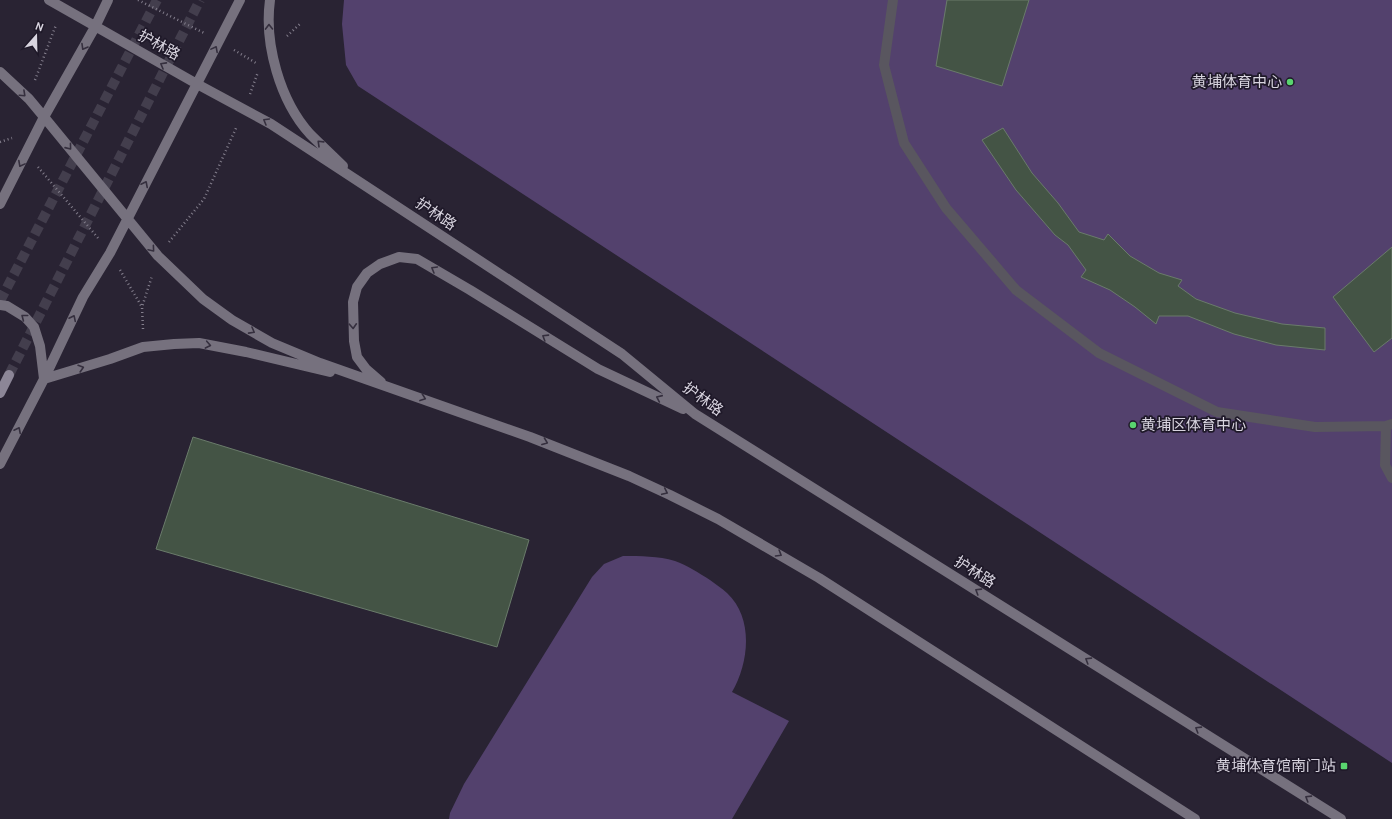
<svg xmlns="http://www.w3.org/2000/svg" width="1392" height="819" font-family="Cabin,'Noto Sans SC',sans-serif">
  <rect width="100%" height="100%" fill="#292333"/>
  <!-- green -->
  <path fill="#53416d" d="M344,0H1392V763L358,86L346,65L342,24Z
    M623,556C641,556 658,556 675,561C687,565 699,573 710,580C715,584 722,588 727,593C754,618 749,663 732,692L789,721L732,819H449L450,813L464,784L592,577L604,564Z"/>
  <!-- building -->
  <path fill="#445445" stroke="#6a7b6b" d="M947,0H1029L1002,86L936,66Z
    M1003,128L1032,173L1058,203L1079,232L1104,240L1108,234L1130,256L1159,273L1182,280L1178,286L1196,299L1235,313L1282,324L1325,328V350L1276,345L1234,334L1188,316H1159L1156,324L1135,307L1110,290L1081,277L1086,270L1068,245L1055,235L1016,190L982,140Z
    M1392,247V338L1374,352L1333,297Z
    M193,437L529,540L497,647L156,549Z"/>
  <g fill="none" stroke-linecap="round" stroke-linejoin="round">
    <!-- primary-tunnel -->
    <path stroke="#433e4d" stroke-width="10" stroke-dasharray="10 5" stroke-linecap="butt" d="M0,301L157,0
      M9,375L200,0"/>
    <!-- path -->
    <path stroke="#847f8d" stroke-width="2.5" stroke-dasharray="1 3" stroke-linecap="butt" d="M138,0L204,33
      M287,36L301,23
      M234,50L256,63
      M35,80L56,25
      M250,94L258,72
      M0,142L12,138
      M38,167L98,238
      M169,242L204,199L237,126
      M120,270L142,307
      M143,329L142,307L152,276"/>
    <!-- lane -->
    <path stroke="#59565f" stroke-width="10" d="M893,0L884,65L904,143L946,208L1016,290L1099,353L1217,412L1315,427L1386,426L1392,424
      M1386,426L1385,465L1392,478"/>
    <!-- secondary -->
    <path stroke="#76717e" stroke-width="10" d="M49,0L197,84L271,124L622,354L695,414L1341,819
      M270,0C264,44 280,101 310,134C321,145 332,155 343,166
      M0,72L29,99L44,117L158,256L203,299L232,320L272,343L320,363L530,437L629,476L670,495L718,519L819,578L1195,819
      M0,204L44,117L95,27L108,0
      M0,305L7,306L25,317L34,327L40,346L44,379
      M44,379L110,359L143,347L174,344L199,343L246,352L330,372
      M381,382L366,369L357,357L354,341L353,302L357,287L367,273L380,264L399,257L417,259L470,290L598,369L683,409
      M0,464L44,379L83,297L110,253L240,0"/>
    <!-- primary -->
    <path stroke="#8c8697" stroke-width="10" d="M0,393L9,375"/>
  </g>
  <!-- one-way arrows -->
  <defs><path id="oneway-chevron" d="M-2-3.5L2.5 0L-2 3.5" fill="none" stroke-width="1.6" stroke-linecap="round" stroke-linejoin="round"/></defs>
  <g stroke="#352f3e">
    <use href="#oneway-chevron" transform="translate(269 27) rotate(-91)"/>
    <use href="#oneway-chevron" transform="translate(84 47) rotate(120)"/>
    <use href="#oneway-chevron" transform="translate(215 49) rotate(-62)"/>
    <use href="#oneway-chevron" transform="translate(163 65) rotate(-151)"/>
    <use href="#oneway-chevron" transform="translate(23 94) rotate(43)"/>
    <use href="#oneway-chevron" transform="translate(266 121) rotate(-150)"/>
    <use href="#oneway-chevron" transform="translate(320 143) rotate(-136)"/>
    <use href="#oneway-chevron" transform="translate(69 147) rotate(51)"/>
    <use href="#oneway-chevron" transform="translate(21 164) rotate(118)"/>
    <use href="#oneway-chevron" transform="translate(145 184) rotate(-63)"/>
    <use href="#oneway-chevron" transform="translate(152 249) rotate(50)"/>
    <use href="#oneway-chevron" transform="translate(434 269) rotate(-150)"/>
    <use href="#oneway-chevron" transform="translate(24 317) rotate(-142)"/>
    <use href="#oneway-chevron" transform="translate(73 318) rotate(-64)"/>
    <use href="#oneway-chevron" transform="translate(353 326) rotate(87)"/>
    <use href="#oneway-chevron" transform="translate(252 331) rotate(29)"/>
    <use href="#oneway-chevron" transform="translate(545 337) rotate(-148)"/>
    <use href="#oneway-chevron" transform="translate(208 345) rotate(11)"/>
    <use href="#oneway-chevron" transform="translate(81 368) rotate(-17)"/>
    <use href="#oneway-chevron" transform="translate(423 398) rotate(20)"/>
    <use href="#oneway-chevron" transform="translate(659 398) rotate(-156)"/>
    <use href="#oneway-chevron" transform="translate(18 430) rotate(-63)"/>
    <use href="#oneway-chevron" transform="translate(545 442) rotate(21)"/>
    <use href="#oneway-chevron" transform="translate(665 492) rotate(25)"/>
    <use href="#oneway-chevron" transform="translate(779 554) rotate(31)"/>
    <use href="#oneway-chevron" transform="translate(978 591) rotate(-148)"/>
    <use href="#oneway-chevron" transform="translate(1088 660) rotate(-148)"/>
    <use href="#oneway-chevron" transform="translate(1198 729) rotate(-148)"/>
    <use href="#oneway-chevron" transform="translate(1308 798) rotate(-148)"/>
  </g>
  <!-- markers -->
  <g fill="#59d56f" stroke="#1f1929" stroke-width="1.5">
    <circle cx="1290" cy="82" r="4"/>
    <circle cx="1133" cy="425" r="4"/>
    <rect x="1340" y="762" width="8" height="8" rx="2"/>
  </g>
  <g text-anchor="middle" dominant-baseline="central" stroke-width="3.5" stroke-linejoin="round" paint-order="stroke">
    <!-- street labels -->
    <g font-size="15" fill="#d8d4df" stroke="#1f1929">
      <text transform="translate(159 45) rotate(29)">护林路</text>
      <text transform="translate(436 214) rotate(34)">护林路</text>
      <text transform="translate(703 399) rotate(36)">护林路</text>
      <text transform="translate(975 572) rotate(32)">护林路</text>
    </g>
    <!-- poi labels -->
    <g font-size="15" fill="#d8d4df" stroke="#1f1929" text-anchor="end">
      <text x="1282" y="82">黄埔体育中心</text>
      <text x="1141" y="425" text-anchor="start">黄埔区体育中心</text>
      <text x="1336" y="766">黄埔体育馆南门站</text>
    </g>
  </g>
  <!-- north arrow -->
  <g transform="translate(36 36) rotate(20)" stroke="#1f1929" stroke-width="3" paint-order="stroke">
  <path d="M0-3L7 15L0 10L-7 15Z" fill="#d8d4df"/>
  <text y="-6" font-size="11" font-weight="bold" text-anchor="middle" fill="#d8d4df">N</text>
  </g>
</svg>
